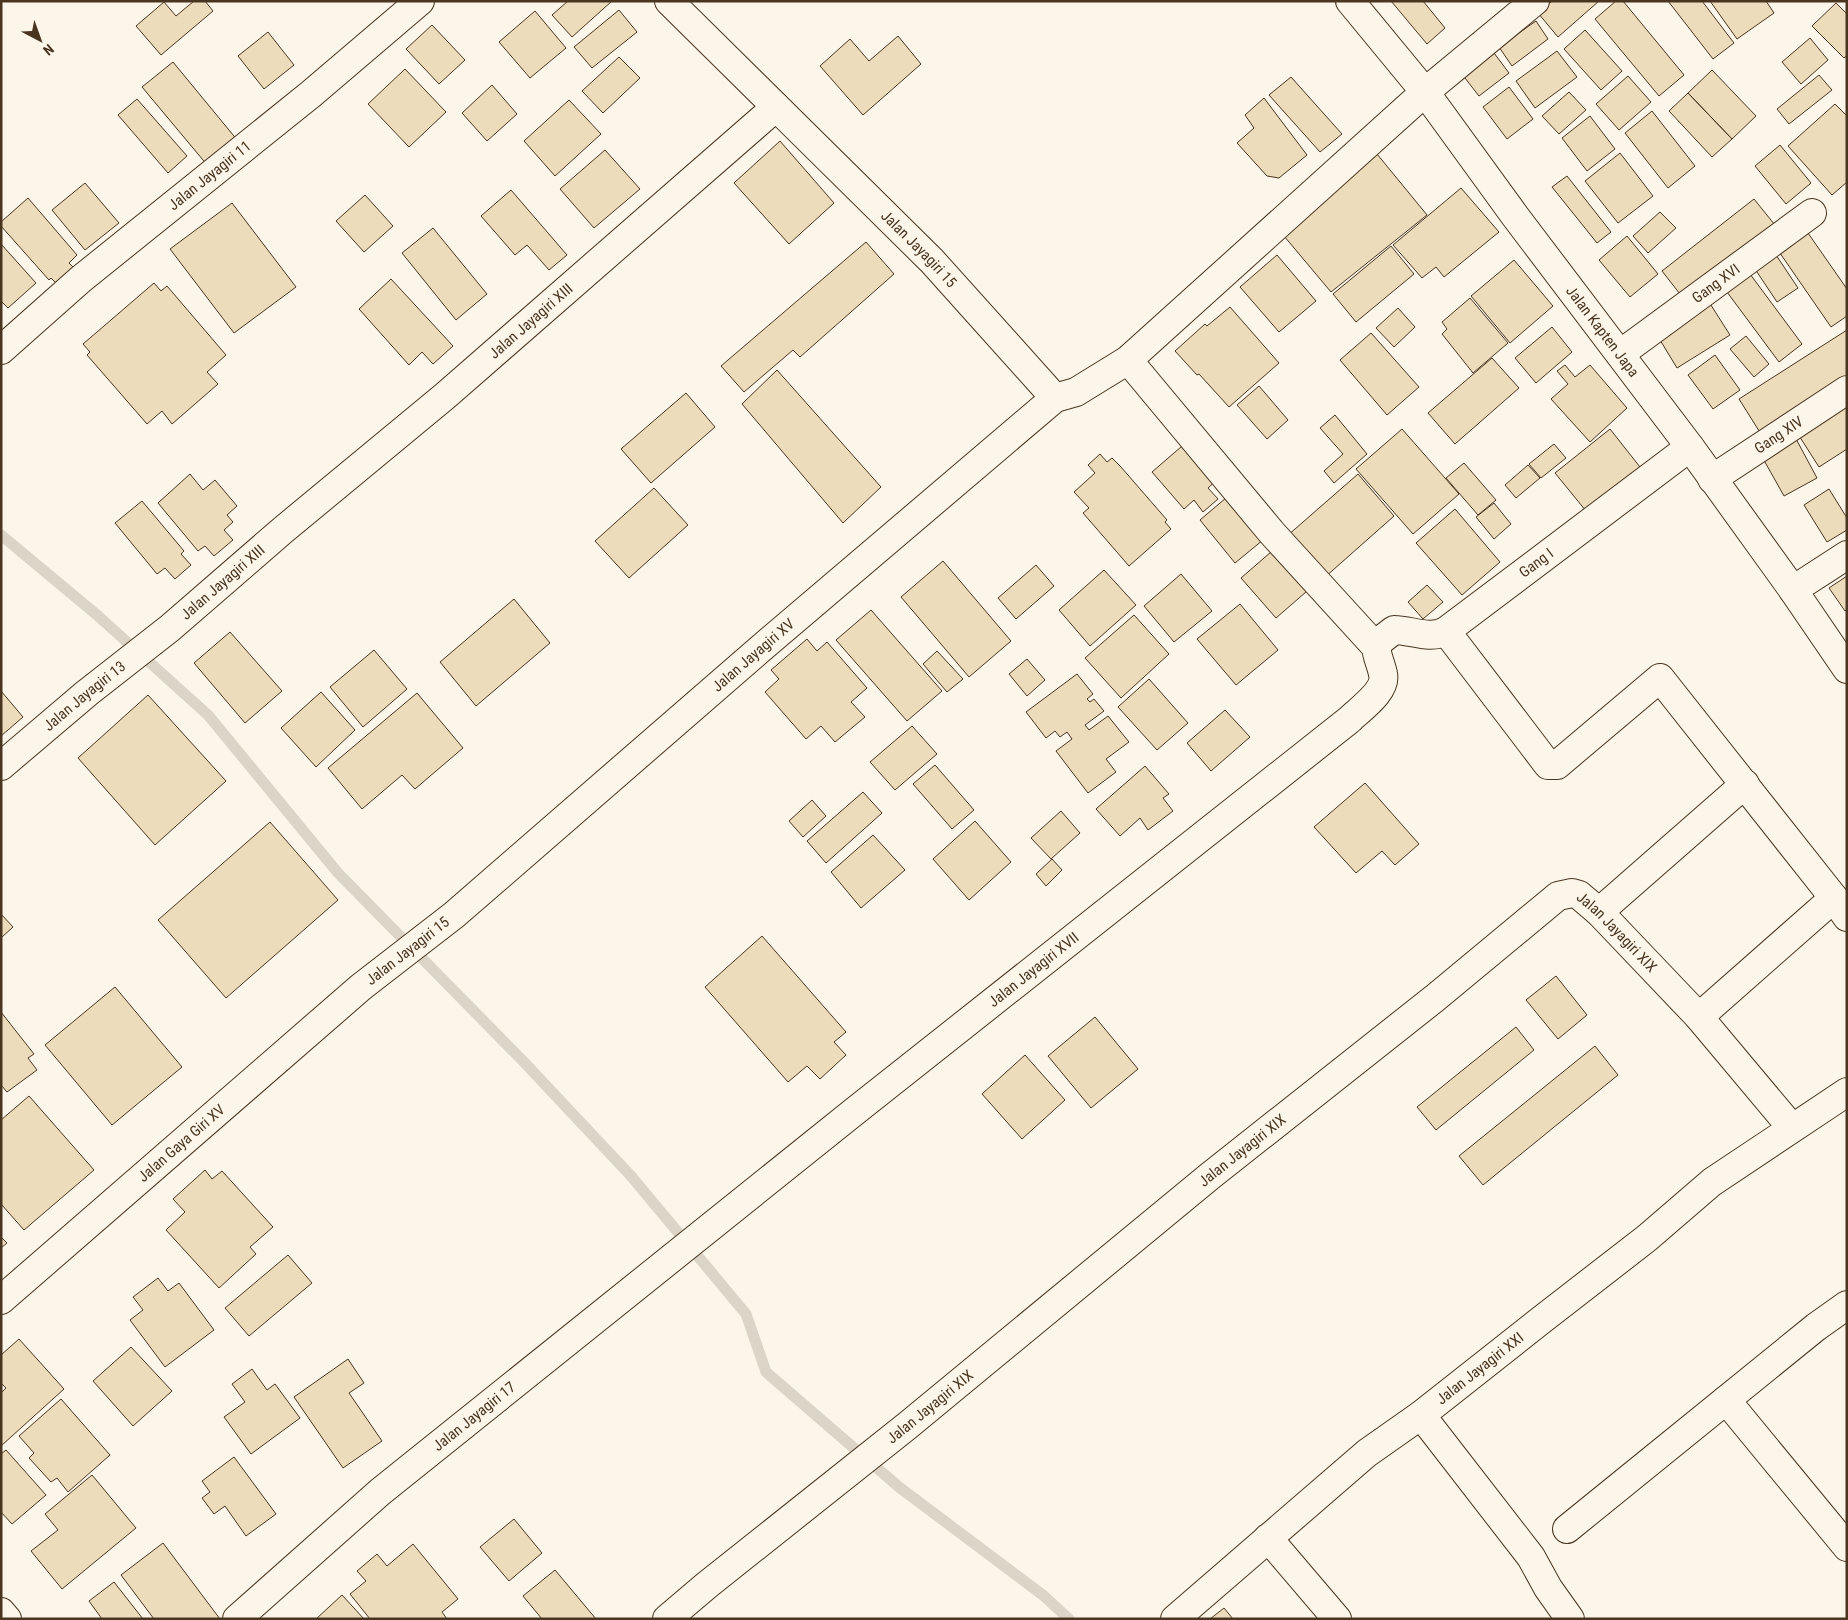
<svg xmlns="http://www.w3.org/2000/svg" width="1848" height="1620" font-family="'Roboto Condensed',sans-serif">
  <rect width="100%" height="100%" fill="#fbf6e9"/>
  <g fill="none" stroke-linecap="round" stroke-linejoin="round">
    <!-- stream -->
    <path stroke="#dcd4c6" stroke-width="11" d="M1,535L97,615L208,715L338,873L523,1061L631,1176L746,1314L766,1372L899,1487L1044,1596L1069,1619"/>
  </g>
  <!-- building -->
  <path fill="#ecdcbc" stroke="#4a3520" d="M194,1H205L213,11L161,55L136,26L164,2L176,16Z
    M568,1H612L572,37L552,15Z
    M1391,1H1423L1445,28L1427,44Z
    M1552,1H1599L1558,37L1538,13Z
    M1616,1H1623L1684,75L1659,96L1595,19Z
    M1668,1H1702L1734,43L1713,59Z
    M1710,1H1766L1774,13L1737,39Z
    M1836,3L1847,14V55L1844,58L1812,26Z
    M619,10L637,32L592,68L574,47Z
    M535,11L566,48L530,78L499,42Z
    M1536,21L1548,39L1512,66L1499,47Z
    M432,25L465,60L439,84L406,49Z
    M1585,30L1622,71L1601,90L1564,49Z
    M268,32L294,65L264,89L238,56Z
    M898,36L921,64L863,115L820,66L850,39L869,61Z
    M1810,38L1828,60L1801,84L1782,62Z
    M1491,49L1509,73L1479,96L1461,73Z
    M1557,51L1577,77L1535,108L1516,81Z
    M619,57L640,78L603,113L582,91Z
    M173,62L238,141L208,166L142,87Z
    M405,69L446,112L409,147L368,104Z
    M1712,70L1756,116L1732,139L1688,93Z
    M1819,75L1832,90L1789,124L1777,109Z
    M1628,76L1651,102L1619,130L1596,104Z
    M1291,77L1342,134L1320,152L1269,95Z
    M492,85L517,114L487,141L462,113Z
    M1509,87L1533,119L1507,139L1483,107Z
    M1569,92L1586,110L1559,134L1542,116Z
    M1688,93L1732,139L1712,157L1669,111Z
    M1264,98L1307,155L1279,178L1267,176L1237,143L1254,128L1245,115Z
    M137,99L187,156L168,173L118,115Z
    M569,100L601,134L555,176L524,141Z
    M1835,104L1847,116V182L1832,195L1788,146Z
    M1652,111L1695,166L1668,188L1625,133Z
    M1590,116L1615,149L1587,171L1562,138Z
    M780,141L834,203L789,244L734,183Z
    M1780,145L1811,183L1786,204L1755,166Z
    M605,150L640,189L594,228L560,189Z
    M1620,153L1653,196L1618,223L1585,181Z
    M1377,154L1427,215L1331,292L1284,236Z
    M1567,176L1611,232L1597,243L1552,187Z
    M85,183L119,223L85,250L52,210Z
    M1461,188L1499,232L1444,277L1436,267L1422,278L1393,245Z
    M511,190L567,255L549,270L527,245L515,255L481,216Z
    M365,195L393,226L364,252L336,221Z
    M28,198L77,255L69,263L73,267L56,283L51,278L49,280L1,226V222Z
    M1754,199L1779,230L1687,303L1662,271Z
    M232,203L296,287L234,333L170,249Z
    M1660,212L1676,228L1648,253L1633,236Z
    M1801,223L1847,289V316L1831,327L1773,243Z
    M433,228L487,294L456,320L402,253Z
    M1627,236L1658,274L1630,297L1599,260Z
    M866,242L894,274L800,357L793,350L744,392L721,366Z
    M1,244L36,283L8,308L1,301Z
    M1391,246L1414,274L1356,322L1333,294Z
    M1774,252L1798,288L1777,302L1753,266Z
    M1277,255L1316,301L1279,332L1240,287Z
    M1514,260L1553,306L1510,343L1471,296Z
    M1747,270L1802,344L1779,362L1724,288Z
    M391,279L453,346L433,364L422,352L409,365L359,309Z
    M154,283L161,291L167,286L226,355L207,372L218,384L172,424L162,411L147,424L87,355L90,352L83,344Z
    M1470,298L1508,343L1473,373L1442,334L1447,329L1442,322Z
    M1709,302L1730,335L1677,368L1657,335Z
    M1230,307L1279,363L1229,407L1199,374L1197,375L1175,351L1205,324L1207,326Z
    M1398,308L1415,327L1394,347L1376,328Z
    M1552,327L1572,352L1536,383L1515,358Z
    M1847,330V379L1761,434L1739,399Z
    M1371,333L1419,387L1387,415L1340,360Z
    M1746,336L1769,364L1754,377L1730,349Z
    M1715,355L1740,390L1713,409L1688,375Z
    M1492,358L1519,388L1455,444L1428,413Z
    M1565,365L1575,377L1590,365L1627,408L1590,442L1551,399L1568,384L1557,371Z
    M777,370L881,487L843,523L742,404Z
    M1259,386L1288,420L1267,439L1237,405Z
    M686,393L715,427L651,483L621,449Z
    M1847,399V449L1819,467L1796,431Z
    M1335,415L1367,454L1334,483L1324,471L1343,454L1320,428Z
    M1402,429L1459,494L1413,534L1356,469Z
    M1610,429L1640,467L1586,511L1555,473Z
    M1795,437L1817,478L1784,496L1761,455Z
    M1189,440L1220,477L1208,488L1218,499L1203,512L1194,500L1184,509L1152,472Z
    M1554,444L1566,458L1541,478L1529,464Z
    M1100,454L1107,462L1112,458L1121,467L1167,520L1165,522L1171,529L1129,566L1083,513L1089,508L1074,492L1095,473L1088,465Z
    M1464,463L1496,500L1478,515L1446,478Z
    M1528,465L1540,478L1516,498L1505,485Z
    M190,474L203,490L215,480L237,506L227,515L233,522L224,530L233,540L214,556L205,546L198,551L158,503Z
    M1358,474L1394,516L1324,578L1287,536Z
    M654,488L688,525L629,578L595,541Z
    M1829,489L1847,518V530L1827,542L1804,505Z
    M1233,492L1269,535L1235,563L1200,520Z
    M142,501L184,551L181,554L191,565L175,579L165,568L157,574L115,523Z
    M1494,503L1511,524L1494,539L1476,517Z
    M1455,509L1500,562L1462,595L1416,543Z
    M1279,545L1314,585L1276,618L1241,578Z
    M943,561L1011,641L969,677L901,597Z
    M1036,565L1054,586L1016,619L998,598Z
    M1104,570L1136,605L1090,646L1059,610Z
    M1181,574L1212,611L1174,642L1144,606Z
    M1847,576V609L1845,611L1829,588Z
    M1427,585L1443,602L1423,619L1408,602Z
    M514,599L550,643L476,706L440,662Z
    M1240,604L1278,650L1236,685L1197,639Z
    M871,610L942,691L907,721L836,640Z
    M1134,615L1169,654L1121,698L1085,658Z
    M230,632L282,691L245,723L194,663Z
    M807,639L817,651L827,642L867,688L851,702L865,717L835,742L821,726L806,739L765,692L779,679L771,670Z
    M374,650L407,689L363,727L330,687Z
    M937,651L963,679L947,692L923,664Z
    M1027,659L1045,680L1027,696L1009,674Z
    M1077,674L1093,694L1087,699L1090,702L1094,699L1104,711L1085,725L1089,730L1108,716L1129,742L1106,759L1116,772L1088,793L1056,751L1072,739L1067,732L1060,737L1055,731L1046,738L1026,712Z
    M1149,679L1188,723L1157,750L1118,707Z
    M1,691L23,717L1,736Z
    M321,692L355,730L316,767L281,728Z
    M417,693L463,748L415,789L402,775L362,809L328,768Z
    M148,695L226,781L155,845L78,758Z
    M1225,710L1250,737L1211,771L1187,743Z
    M912,726L937,754L895,790L870,762Z
    M935,765L974,810L952,829L913,784Z
    M1145,766L1169,794L1163,798L1173,811L1148,830L1140,818L1120,836L1096,809Z
    M1365,783L1419,844L1395,865L1382,851L1356,873L1314,827Z
    M863,792L882,813L826,863L807,841Z
    M812,800L826,816L803,837L789,821Z
    M1061,811L1080,833L1051,859L1031,838Z
    M975,821L1011,862L969,900L933,859Z
    M270,822L338,900L226,998L158,920Z
    M873,835L905,870L861,908L831,872Z
    M1052,859L1062,870L1046,886L1036,874Z
    M1,914L13,927L1,938Z
    M762,936L846,1032L834,1042L846,1055L820,1079L807,1066L788,1082L705,987Z
    M1556,976L1587,1015L1558,1039L1526,1000Z
    M115,987L182,1067L112,1125L45,1045Z
    M1,1012L34,1054L28,1058L37,1070L7,1092L1,1085Z
    M1095,1017L1138,1069L1091,1108L1048,1056Z
    M1516,1027L1534,1050L1436,1130L1417,1107Z
    M1595,1046L1618,1075L1483,1185L1459,1156Z
    M1025,1055L1065,1100L1022,1139L982,1094Z
    M29,1096L94,1170L24,1230L1,1204V1120Z
    M205,1170L212,1179L222,1171L273,1227L250,1247L256,1254L219,1288L166,1230L185,1212L173,1199Z
    M1,1237L7,1243L1,1248Z
    M288,1255L312,1283L249,1336L225,1308Z
    M158,1278L168,1291L179,1283L214,1330L165,1367L130,1320L143,1310L133,1297Z
    M19,1339L64,1389L1,1446V1393L6,1388L1,1383V1355Z
    M131,1347L172,1391L133,1426L93,1381Z
    M348,1359L364,1383L349,1393L382,1441L343,1468L294,1397Z
    M252,1369L267,1390L275,1384L300,1418L251,1454L224,1417L245,1402L232,1384Z
    M61,1399L110,1455L68,1492L57,1478L51,1482L29,1458L34,1453L19,1436Z
    M6,1450L46,1495L12,1524L1,1512V1454Z
    M234,1457L276,1514L246,1536L225,1506L214,1514L202,1498L210,1492L202,1481Z
    M92,1475L136,1528L62,1589L31,1551L58,1530L45,1514Z
    M514,1519L542,1553L509,1581L480,1547Z
    M163,1543L220,1619H154L121,1575Z
    M413,1544L458,1599L442,1612L447,1619H370L350,1594L366,1581L357,1571L377,1554L387,1566Z
    M555,1570L596,1619H542L523,1596Z
    M114,1582L143,1619H102L89,1601Z
    M342,1595L364,1619H316Z
    M1224,1608L1233,1619H1210Z"/>
  <g fill="none" stroke-linecap="round" stroke-linejoin="round">
    <!-- minor casing -->
    <g stroke="#4a3520" stroke-width="30">
      <g id="minor">
        <path id="s1" d="M669,1L932,261L1055,398"/>
        <path id="s2" d="M1350,1L1425,92L1515,216L1690,447L1793,590L1847,669"/>
        <path id="s3" d="M1,350L81,279L311,94L420,1"/>
        <path id="s4" d="M1620,354L1812,213"/>
        <path id="s5" d="M1712,479L1847,390"/>
        <path d="M1793,590L1847,555"/>
        <path d="M1446,631L1548,765H1557L1660,678L1834,898L1847,917"/>
        <path id="s6" d="M1376,647L1381,640L1394,630C1411,630 1430,640 1446,631L1690,447"/>
        <path id="s7" d="M1,766L87,693L170,628L283,530L445,396L776,107"/>
        <path d="M1599,912L1745,784"/>
        <path d="M1699,1017L1834,898"/>
        <path id="s8" d="M1,1300L361,987L454,915L759,650L1055,398L1076,392L1128,360L1425,92L1535,1"/>
        <path d="M1726,1400L1847,1547"/>
        <path d="M1421,1415L1531,1557L1548,1588L1570,1619"/>
        <path d="M1567,1529L1816,1327L1847,1305"/>
        <path d="M1268,1538L1337,1619"/>
        <path d="M1,1612L7,1619"/>
        <path id="s9" d="M237,1619L380,1492L855,1111L1349,720C1360,709 1387,691 1383,674C1381,664 1377,657 1376,647L1272,533L1128,360"/>
        <path id="s10" d="M667,1619L707,1585L907,1426L1210,1176L1435,998L1558,896L1572,893L1579,895L1599,912L1699,1017L1792,1128"/>
        <path id="s11" d="M1175,1619L1367,1453L1421,1415L1540,1321L1647,1238L1712,1182L1847,1092"/>
      </g>
    </g>
    <!-- minor -->
    <use href="#minor" stroke="#fbf6e9" stroke-width="28"/>
  </g>
  <g text-anchor="middle" dominant-baseline="central" stroke-width="4" stroke-linejoin="round" paint-order="stroke">
    <!-- street labels -->
    <g font-size="15" fill="#4a3520" stroke="#fbf6e9">
      <text stroke="none"><textPath href="#s3" startOffset="272">Jalan Jayagiri 11</textPath></text>
      <text stroke="none"><textPath href="#s1" startOffset="352">Jalan Jayagiri 15</textPath></text>
      <text stroke="none"><textPath href="#s4" startOffset="119">Gang XVI</textPath></text>
      <text stroke="none"><textPath href="#s7" startOffset="692">Jalan Jayagiri XIII</textPath></text>
      <text stroke="none"><textPath href="#s2" startOffset="416">Jalan Kapten Japa</textPath></text>
      <text stroke="none"><textPath href="#s5" startOffset="80">Gang XIV</textPath></text>
      <text stroke="none"><textPath href="#s6" startOffset="191">Gang I</textPath></text>
      <text stroke="none"><textPath href="#s7" startOffset="288">Jalan Jayagiri XIII</textPath></text>
      <text stroke="none"><textPath href="#s8" startOffset="991">Jalan Jayagiri XV</textPath></text>
      <text stroke="none"><textPath href="#s7" startOffset="109">Jalan Jayagiri 13</textPath></text>
      <text stroke="none"><textPath href="#s10" startOffset="1222">Jalan Jayagiri XIX</textPath></text>
      <text stroke="none"><textPath href="#s8" startOffset="536">Jalan Jayagiri 15</textPath></text>
      <text stroke="none"><textPath href="#s9" startOffset="1028">Jalan Jayagiri XVII</textPath></text>
      <text stroke="none"><textPath href="#s8" startOffset="239">Jalan Gaya Giri XV</textPath></text>
      <text stroke="none"><textPath href="#s10" startOffset="742">Jalan Jayagiri XIX</textPath></text>
      <text stroke="none"><textPath href="#s11" startOffset="395">Jalan Jayagiri XXI</textPath></text>
      <text stroke="none"><textPath href="#s10" startOffset="338">Jalan Jayagiri XIX</textPath></text>
      <text stroke="none"><textPath href="#s9" startOffset="312">Jalan Jayagiri 17</textPath></text>
    </g>
  </g>
  <!-- border -->
  <rect width="1848" height="1620" fill="none" stroke="#4a3520" stroke-width="5"/>
  <!-- north arrow -->
  <g transform="translate(40 40) rotate(139)" stroke="#fbf6e9" stroke-width="4" paint-order="stroke">
  <path d="M0-4L9 19L0 12L-9 19Z" fill="#4a3520"/>
  <text y="-8" font-size="14" font-weight="bold" text-anchor="middle" fill="#4a3520">N</text>
  </g>
</svg>
